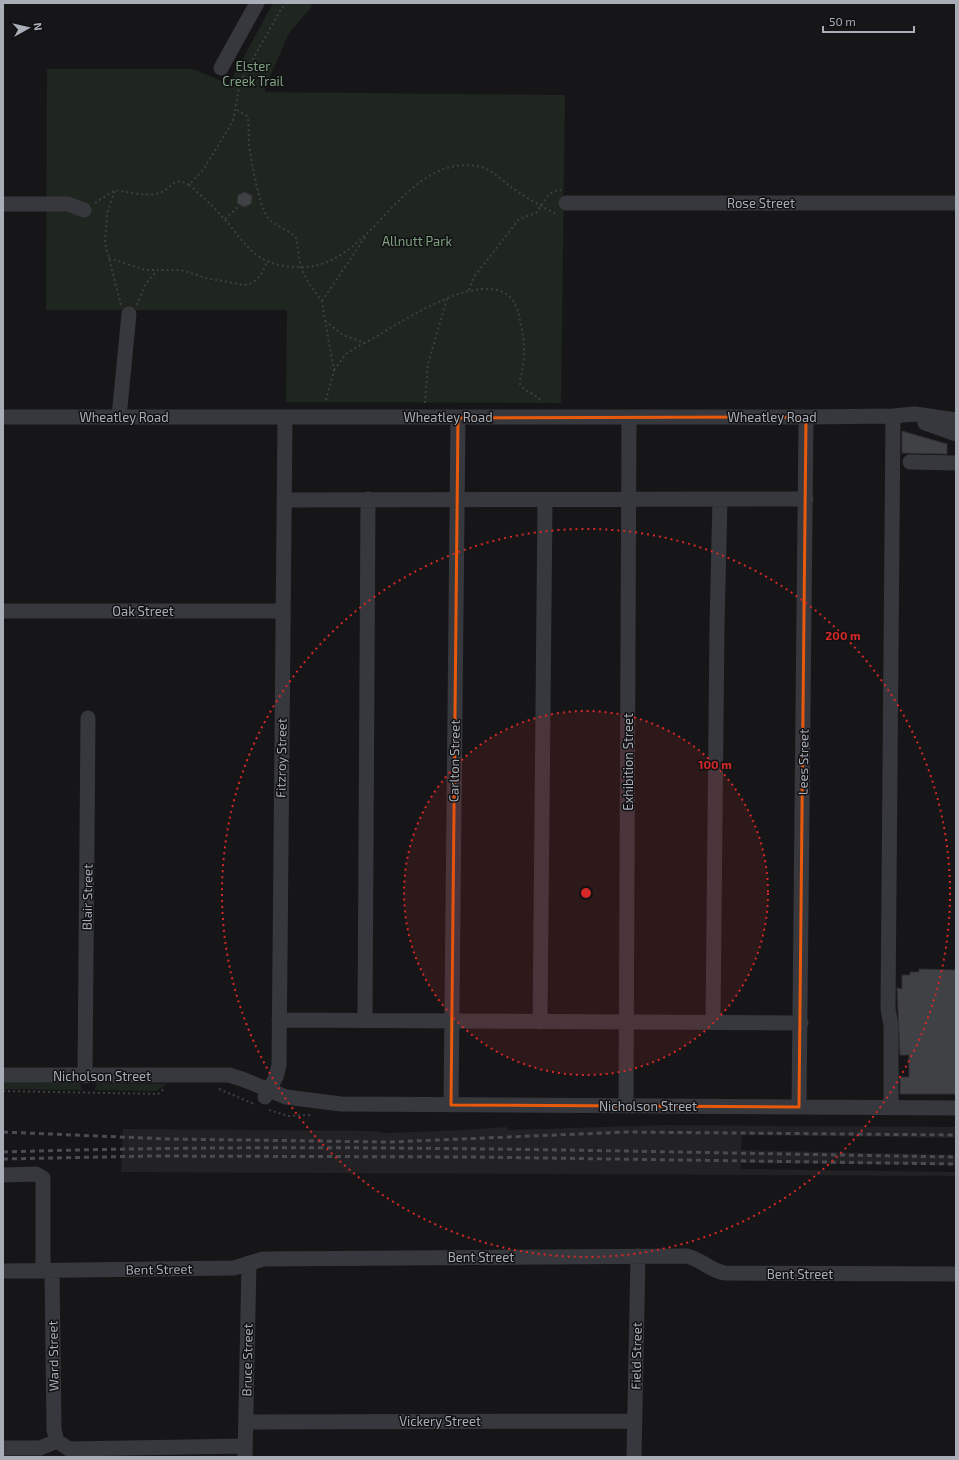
<svg xmlns="http://www.w3.org/2000/svg" width="959" height="1460" font-family="'Exo 2',sans-serif">
  <rect width="100%" height="100%" fill="#161618"/>
  <!-- built -->
  <path fill="#222225" d="M666,1125L954,1127H956V1138L742,1135L741,1150L956,1155V1165L741,1163V1169L956,1172V1176L121,1172L123,1129L374,1131L385,1133L465,1130L507,1127L508,1130L538,1129Z"/>
  <!-- green -->
  <path fill="#1e261f" d="M273,3H312L311,8L289,33L265,88V92L565,95L561,403L286,402L287,310H46L47,69H193L229,84Z
    M3,1082L80,1083L82,1090L3,1089Z
    M97,1083L164,1084H167L156,1091L95,1090Z"/>
  <!-- building -->
  <path fill="#404145" stroke="#303034" d="M245,192L252,196L251,204L244,207L237,203L238,195Z
    M902,431L947,444V454L902,453Z
    M919,969L956,970V1094H900V1077H909V1055H900L897,988L902,989V975H910V972H919Z"/>
  <g fill="none" stroke-linecap="round" stroke-linejoin="round">
    <!-- path -->
    <path stroke="#3d3f44" stroke-width="2" stroke-dasharray="2 3" stroke-linecap="butt" d="M237,110L247,116C250,125 248,134 249,144C251,160 259,206 268,218C276,227 288,229 296,238L301,268L309,284L322,301L323,308L334,371L325,403
      M189,185C202,196 215,208 226,221C237,233 247,250 261,258C271,264 283,266 293,267C371,275 399,154 477,166C490,168 502,180 512,188C526,197 541,207 557,214
      M95,203L115,190
      M225,219L238,207
      M109,258L145,270H158
      M469,290L474,277L519,219L536,213L549,194L555,191L561,190
      M322,301L366,236
      M121,305L105,243L107,214L115,190C129,192 145,197 159,193C172,190 172,175 189,185L203,170L233,121L240,82L281,9L287,3
      M137,305L146,283L158,270H181L206,278L244,285C258,283 263,273 267,261
      M325,321L343,335L365,343C396,326 476,269 509,296C515,301 519,313 520,321C524,335 525,351 523,366C522,372 520,378 520,384L524,389L539,398L541,403
      M334,370L347,353L364,343
      M425,403L428,364L447,299
      M219,1089L254,1104
      M3,1091L158,1094L165,1088
      M269,1110L288,1116L313,1115"/>
    <!-- minor -->
    <path stroke="#37383d" stroke-width="15" d="M221,68L257,3
      M566,203H956
      M3,204H68L84,210
      M3,417H806L893,416L915,414L956,420
      M119,417L129,314
      M925,423L956,434
      M910,462L956,463
      M284,500L806,499
      M3,611H283
      M279,1020L801,1023
      M365,1020L368,499
      M540,1022L545,500
      M713,1022L717,625L720,499
      M3,1075H229L242,1079L286,1097L341,1104L956,1108
      M85,1076L88,718
      M265,1097L276,1077L279,1065L285,417
      M451,1105L458,418
      M626,1106L629,417
      M799,1107L806,417
      M891,1108V1025L888,1009L893,416
      M3,1175L36,1174L43,1178V1271
      M3,1271L234,1268L263,1259L686,1256C700,1258 710,1271 725,1273L956,1274
      M52,1271L54,1430L57,1441
      M246,1422L635,1421
      M3,1448H40L57,1441L69,1449L245,1446
      M245,1457L249,1263
      M634,1457L638,1256"/>
    <!-- rail -->
    <path stroke="#4a4c52" stroke-width="3" stroke-dasharray="5 4" stroke-linecap="butt" d="M3,1132L168,1139L390,1142L627,1132L956,1135
      M3,1152C321,1142 639,1152 956,1157
      M3,1159L150,1156L476,1157L956,1164"/>
  </g>
  <!-- marked area -->
  <path fill="none" stroke="#e8590c" stroke-width="3" stroke-linejoin="round" d="M806,417L799,1107L451,1105L458,418Z"/>
  <!-- distance rings -->
  <circle cx="586" cy="893" r="182" fill="#d62828" fill-opacity=".12"/>
  <g fill="none" stroke="#d62828" stroke-width="2" stroke-dasharray="2 4">
    <circle cx="586" cy="893" r="182"/>
    <circle cx="586" cy="893" r="364"/>
  </g>
  <g text-anchor="middle" dominant-baseline="central" stroke-width="3" stroke-linejoin="round" paint-order="stroke">
    <!-- park labels -->
    <g font-size="13" fill="#7fa381" stroke="#111113">
      <text x="253" y="66">Elster<tspan x="253" dy="15">Creek Trail</tspan></text>
      <text x="417" y="241">Allnutt Park</text>
    </g>
    <!-- street labels -->
    <g font-size="13" fill="#a8adb8" stroke="#111113">
      <text x="761" y="203">Rose Street</text>
      <text x="124" y="417">Wheatley Road</text>
      <text x="448" y="417">Wheatley Road</text>
      <text x="772" y="417">Wheatley Road</text>
      <text x="143" y="611">Oak Street</text>
      <text transform="translate(281 758) rotate(-89)">Fitzroy Street</text>
      <text transform="translate(454 761) rotate(-89)">Carlton Street</text>
      <text transform="translate(628 762) rotate(-90)">Exhibition Street</text>
      <text transform="translate(803 762) rotate(-89)">Lees Street</text>
      <text transform="translate(87 897) rotate(-89)">Blair Street</text>
      <text x="102" y="1076">Nicholson Street</text>
      <text x="648" y="1106">Nicholson Street</text>
      <text x="481" y="1257">Bent Street</text>
      <text transform="translate(159 1269) rotate(-1)">Bent Street</text>
      <text x="800" y="1274">Bent Street</text>
      <text transform="translate(53 1356) rotate(-91)">Ward Street</text>
      <text transform="translate(636 1356) rotate(-89)">Field Street</text>
      <text transform="translate(247 1360) rotate(-89)">Bruce Street</text>
      <text x="440" y="1421">Vickery Street</text>
    </g>
  </g>
  <circle cx="586" cy="893" r="6" fill="#d62828" stroke="#111113" stroke-width="2"/>
  <g font-size="12" text-anchor="middle" font-weight="bold" fill="#d62828" stroke="#111113" stroke-width="3" stroke-linejoin="round" paint-order="stroke">
    <text x="843" y="640">200 m</text>
    <text x="715" y="769">100 m</text>
  </g>
  <!-- border -->
  <rect width="959" height="1460" fill="none" stroke="#a8adb8" stroke-width="8"/>
  <!-- north arrow -->
  <g transform="translate(28 28) rotate(82)" stroke="#111113" stroke-width="3" paint-order="stroke">
  <path d="M0-3L7 15L0 10L-7 15Z" fill="#a8adb8"/>
  <text y="-6" font-size="11" font-weight="bold" text-anchor="middle" fill="#a8adb8">N</text>
  </g>
  <!-- scale -->
  <path d="M823 26v6h91v-6" fill="none" stroke="#a8adb8" stroke-width="2"/>
  <text x="829" y="26" font-size="12" fill="#a8adb8" stroke="#111113" stroke-width="3" paint-order="stroke">50 m</text>
</svg>
